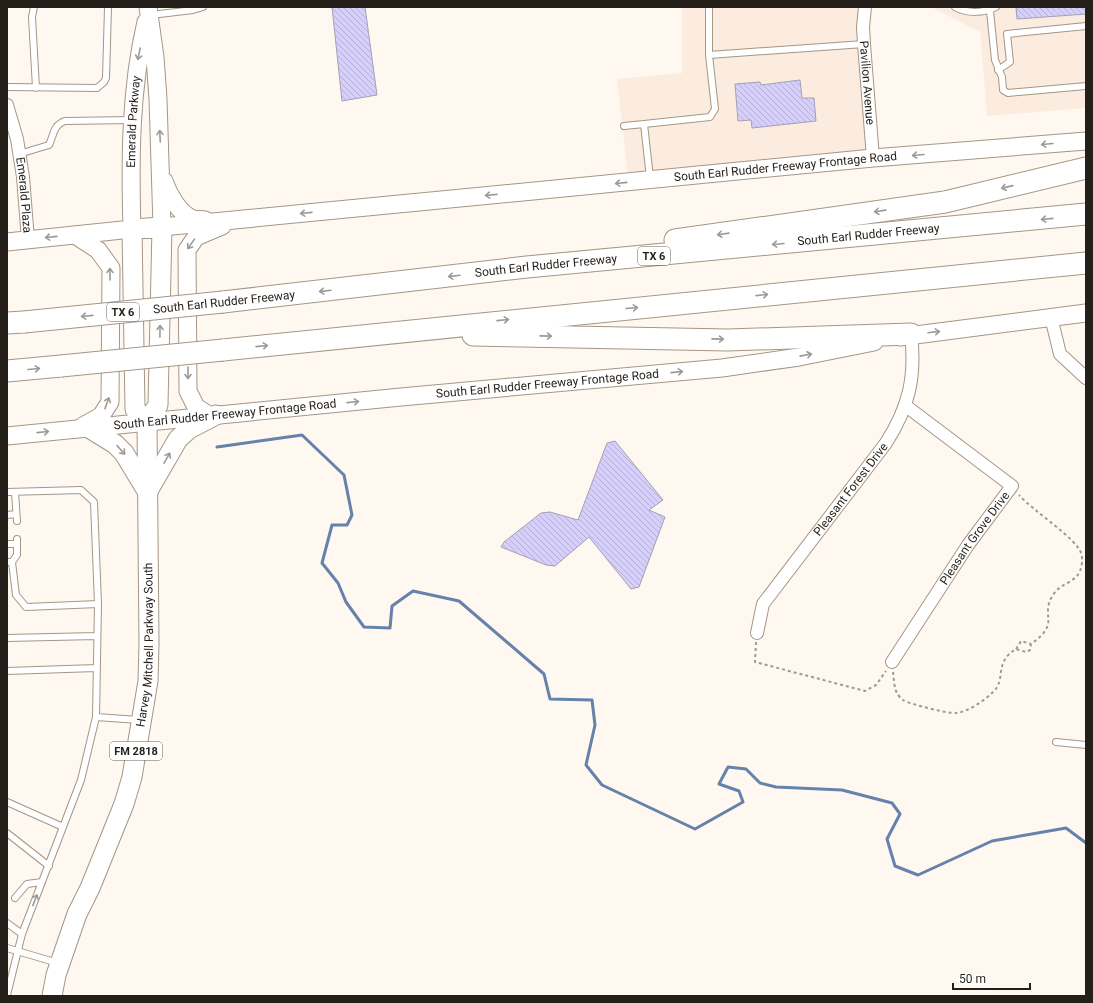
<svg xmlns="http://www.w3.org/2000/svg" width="1093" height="1003" font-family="Roboto,sans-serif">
  <defs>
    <pattern id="building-back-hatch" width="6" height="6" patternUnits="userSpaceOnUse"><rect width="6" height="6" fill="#d7cffb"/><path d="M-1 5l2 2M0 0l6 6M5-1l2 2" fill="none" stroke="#b8b1d6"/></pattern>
  </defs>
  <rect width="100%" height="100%" fill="#fff8f1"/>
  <!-- commercial -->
  <path fill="#fcece0" d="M682,7H860L869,155L628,177L617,79L682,73Z
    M931,7H1086V108L987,116L980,32Z"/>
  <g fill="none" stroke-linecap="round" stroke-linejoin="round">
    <!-- stream -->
    <path stroke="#6482aa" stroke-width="3" d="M217,447L302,435L344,475L352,515L347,525H332L322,563L338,583L346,602L364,627L390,628L392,606L413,591L459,601L544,674L550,699L592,700L595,725L586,765L602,785L695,829L743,802L739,791L719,784L728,767L746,769L760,783L776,787L842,790L892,803L900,814L887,839L895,866L918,875L992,841L1066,828L1086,843"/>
  </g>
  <!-- building -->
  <path fill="url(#building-back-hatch)" stroke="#a3a0b4" d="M332,7H365L377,95L342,101Z
    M1016,7H1086V14L1017,19Z
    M800,80L802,98H814L816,121L752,128L751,120L738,121L735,84L760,82L761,85Z
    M615,441L663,500L649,510L665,517L639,587L631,589L589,537L555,566L546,565L501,547L504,542L541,513L550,512L578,520L607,443Z"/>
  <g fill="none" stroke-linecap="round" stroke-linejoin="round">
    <!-- lane casing -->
    <g stroke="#a59686" stroke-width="8">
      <path id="lane" d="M34,7L32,17L36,88
        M955,7C968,14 984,13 996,7
        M990,11L995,60L1002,77L1003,90L1008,93L1086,86
        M151,15L193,10L203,7
        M709,55L864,44
        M998,70L1010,62L1007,34L1086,26
        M7,87L97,88L104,82L106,78L108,7
        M624,126L644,124
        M19,154L49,145C54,135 53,125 65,121L132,120
        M650,178L644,124L710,117L715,109L709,55V7
        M7,492L81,490L94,502L98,604L26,607L16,595L12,562H7
        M15,492L17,521
        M7,515L16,514
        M7,544H17
        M12,562L17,555V539
        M98,604L96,717L139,720
        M7,638L97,636
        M7,671L96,668
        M1056,742L1086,745
        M7,802L63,827
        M7,833L49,866
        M15,898L27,884L42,882
        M7,923L22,934
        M7,948L58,963
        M7,995L22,934L81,780L96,717"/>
    </g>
    <!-- street casing -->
    <g stroke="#a59686" stroke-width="14">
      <g id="street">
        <path id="s1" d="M865,7L863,27L864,44L873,158"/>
        <path id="s2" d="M7,105L17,139L23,177L28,240"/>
        <path d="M1051,317L1060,354L1086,378"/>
        <path id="s3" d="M757,633L763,604L886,443C909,407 916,377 911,334"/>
        <path id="s4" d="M892,662L968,545L1012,486L906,406"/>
      </g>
    </g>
    <!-- secondary casing -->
    <g stroke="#a59686" stroke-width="19">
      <g id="secondary">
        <path id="s5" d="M148,7L155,57L158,99L162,227L873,158L1086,141"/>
        <path d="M164,181C168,193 179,214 193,219C196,220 202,219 205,220"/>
        <path d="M75,235L98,250L111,268L110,402L101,416L83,426"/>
        <path id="s6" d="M7,242L132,229C130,161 130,90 146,22"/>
        <path d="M900,337L1086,313"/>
        <path d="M210,416L196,407L188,391L187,250L196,237L222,226"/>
        <path id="s7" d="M7,436L401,397L722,368L799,357L874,342"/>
      </g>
    </g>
    <!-- primary casing -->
    <g stroke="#a59686" stroke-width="21">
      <g id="primary">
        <path d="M89,428L115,444L124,453L147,491"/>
        <path d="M148,491L178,439L189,429L216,415"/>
        <path id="s8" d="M52,996L56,975L77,914L90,888L124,804L132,777L148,681L149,644L147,422L158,405L162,227L132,229L135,409L147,422"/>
      </g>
    </g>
    <!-- highway casing -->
    <g stroke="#a59686" stroke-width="23">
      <g id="highway">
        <path d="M675,240L945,202L1086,168"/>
        <path id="s9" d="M223,302L527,267L1086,214"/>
        <path d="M7,323L24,322"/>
        <path d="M473,335L728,340L911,334"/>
        <path d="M223,350L1086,263"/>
        <path d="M7,371L61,366"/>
      </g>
    </g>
    <!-- path -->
    <path stroke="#9f9992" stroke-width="2" stroke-dasharray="3 3" stroke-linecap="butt" d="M756,642L755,662L865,691L876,685L886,671
      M1016,649L1021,641L1031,644
      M893,672C894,679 894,688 897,693C898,695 901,699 903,700C909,704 949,714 956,713C968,712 985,700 993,692C1007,679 993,663 1016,649L1026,652L1030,650L1031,644C1062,622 1039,617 1053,595C1060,583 1075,583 1080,571C1082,566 1083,559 1081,553C1077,539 1032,510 1019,495"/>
    <!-- lane -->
    <use href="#lane" stroke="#fff" stroke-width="6"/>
    <!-- street -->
    <use href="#street" stroke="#fff" stroke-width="12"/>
    <!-- secondary -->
    <use href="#secondary" stroke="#fff" stroke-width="17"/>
    <!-- primary -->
    <use href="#primary" stroke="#fff" stroke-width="19"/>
    <!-- highway -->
    <use href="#highway" stroke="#fff" stroke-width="21"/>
    <!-- highway-bridge casing -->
    <g stroke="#a59686" stroke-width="23" stroke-linecap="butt">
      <path id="highway-bridge" d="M24,322L223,302
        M61,366L223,350"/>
    </g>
    <!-- highway-bridge -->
    <use href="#highway-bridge" stroke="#fff" stroke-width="21"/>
  </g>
  <!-- one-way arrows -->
  <defs><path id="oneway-shaft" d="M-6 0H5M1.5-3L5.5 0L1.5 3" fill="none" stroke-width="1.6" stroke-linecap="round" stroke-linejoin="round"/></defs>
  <g stroke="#9c9a97">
    <use href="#oneway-shaft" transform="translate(139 54) rotate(102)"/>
    <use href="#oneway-shaft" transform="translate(160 136) rotate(-93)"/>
    <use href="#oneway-shaft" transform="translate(1047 144) rotate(175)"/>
    <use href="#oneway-shaft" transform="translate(918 155) rotate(175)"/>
    <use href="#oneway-shaft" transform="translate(621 183) rotate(174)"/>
    <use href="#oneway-shaft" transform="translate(1007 187) rotate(167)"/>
    <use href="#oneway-shaft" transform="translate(491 195) rotate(174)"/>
    <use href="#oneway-shaft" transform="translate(880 211) rotate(172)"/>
    <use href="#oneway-shaft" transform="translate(306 213) rotate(174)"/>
    <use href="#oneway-shaft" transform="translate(1047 219) rotate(174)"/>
    <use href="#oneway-shaft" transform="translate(723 234) rotate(172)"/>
    <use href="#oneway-shaft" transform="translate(51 237) rotate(174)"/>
    <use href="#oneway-shaft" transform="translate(191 244) rotate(125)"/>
    <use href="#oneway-shaft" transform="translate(778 244) rotate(175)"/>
    <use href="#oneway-shaft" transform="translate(110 274) rotate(-91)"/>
    <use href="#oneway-shaft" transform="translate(454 276) rotate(173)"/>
    <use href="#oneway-shaft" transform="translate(325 291) rotate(173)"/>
    <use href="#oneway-shaft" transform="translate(762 295) rotate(-6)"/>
    <use href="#oneway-shaft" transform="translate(632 308) rotate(-5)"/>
    <use href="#oneway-shaft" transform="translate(87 316) rotate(174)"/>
    <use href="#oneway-shaft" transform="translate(503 320) rotate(-6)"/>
    <use href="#oneway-shaft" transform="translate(160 331) rotate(-89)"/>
    <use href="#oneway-shaft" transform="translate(934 332) rotate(-7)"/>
    <use href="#oneway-shaft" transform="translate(546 336) rotate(1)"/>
    <use href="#oneway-shaft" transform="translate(718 339) rotate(1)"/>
    <use href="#oneway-shaft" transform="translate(262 346) rotate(-6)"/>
    <use href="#oneway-shaft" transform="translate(806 355) rotate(-11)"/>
    <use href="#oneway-shaft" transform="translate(34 369) rotate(-5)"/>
    <use href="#oneway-shaft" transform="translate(677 372) rotate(-6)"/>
    <use href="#oneway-shaft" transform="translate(188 373) rotate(90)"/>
    <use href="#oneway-shaft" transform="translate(353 402) rotate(-6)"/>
    <use href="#oneway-shaft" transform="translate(107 403) rotate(-70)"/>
    <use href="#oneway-shaft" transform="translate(43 432) rotate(-6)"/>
    <use href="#oneway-shaft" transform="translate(121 450) rotate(48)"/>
    <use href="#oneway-shaft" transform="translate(167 458) rotate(-60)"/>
    <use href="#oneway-shaft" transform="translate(35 900) rotate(-69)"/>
  </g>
  <g text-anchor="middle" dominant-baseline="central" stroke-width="3.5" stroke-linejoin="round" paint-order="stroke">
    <!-- shield labels -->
    <g fill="#fff" stroke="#66625d" stroke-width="1">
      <rect x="638" y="247" width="32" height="18" rx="3"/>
      <rect x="107" y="303" width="32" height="18" rx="3"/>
      <rect x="110" y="742" width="52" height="18" rx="3"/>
    </g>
    <g font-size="11" font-weight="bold" fill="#241f18">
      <text x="654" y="256">TX 6</text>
      <text x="123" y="312">TX 6</text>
      <text x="136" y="751">FM 2818</text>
    </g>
    <!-- street labels -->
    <g font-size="12" fill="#241f18" stroke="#fff">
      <text stroke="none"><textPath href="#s1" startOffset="76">Pavilion Avenue</textPath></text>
      <text stroke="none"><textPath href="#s6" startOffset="233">Emerald Parkway</textPath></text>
      <text stroke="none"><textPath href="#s5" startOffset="847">South Earl Rudder Freeway Frontage Road</textPath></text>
      <text stroke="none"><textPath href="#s2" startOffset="92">Emerald Plaza</textPath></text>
      <text stroke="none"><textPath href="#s9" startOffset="649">South Earl Rudder Freeway</textPath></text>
      <text stroke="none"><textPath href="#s9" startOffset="325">South Earl Rudder Freeway</textPath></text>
      <text transform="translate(224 302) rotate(-6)">South Earl Rudder Freeway</text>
      <text stroke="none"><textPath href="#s7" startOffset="543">South Earl Rudder Freeway Frontage Road</textPath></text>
      <text stroke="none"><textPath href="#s7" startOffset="219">South Earl Rudder Freeway Frontage Road</textPath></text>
      <text stroke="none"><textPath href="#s3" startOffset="174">Pleasant Forest Drive</textPath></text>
      <text stroke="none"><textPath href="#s4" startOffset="149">Pleasant Grove Drive</textPath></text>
      <text stroke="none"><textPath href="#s8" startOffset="367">Harvey Mitchell Parkway South</textPath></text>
    </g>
  </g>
  <!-- border -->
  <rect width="1093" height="1003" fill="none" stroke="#241f18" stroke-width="16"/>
  <!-- scale -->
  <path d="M953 983v6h77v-6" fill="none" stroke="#241f18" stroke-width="2"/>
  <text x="959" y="983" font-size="12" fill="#241f18" stroke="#ffffff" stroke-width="3" paint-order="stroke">50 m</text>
</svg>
